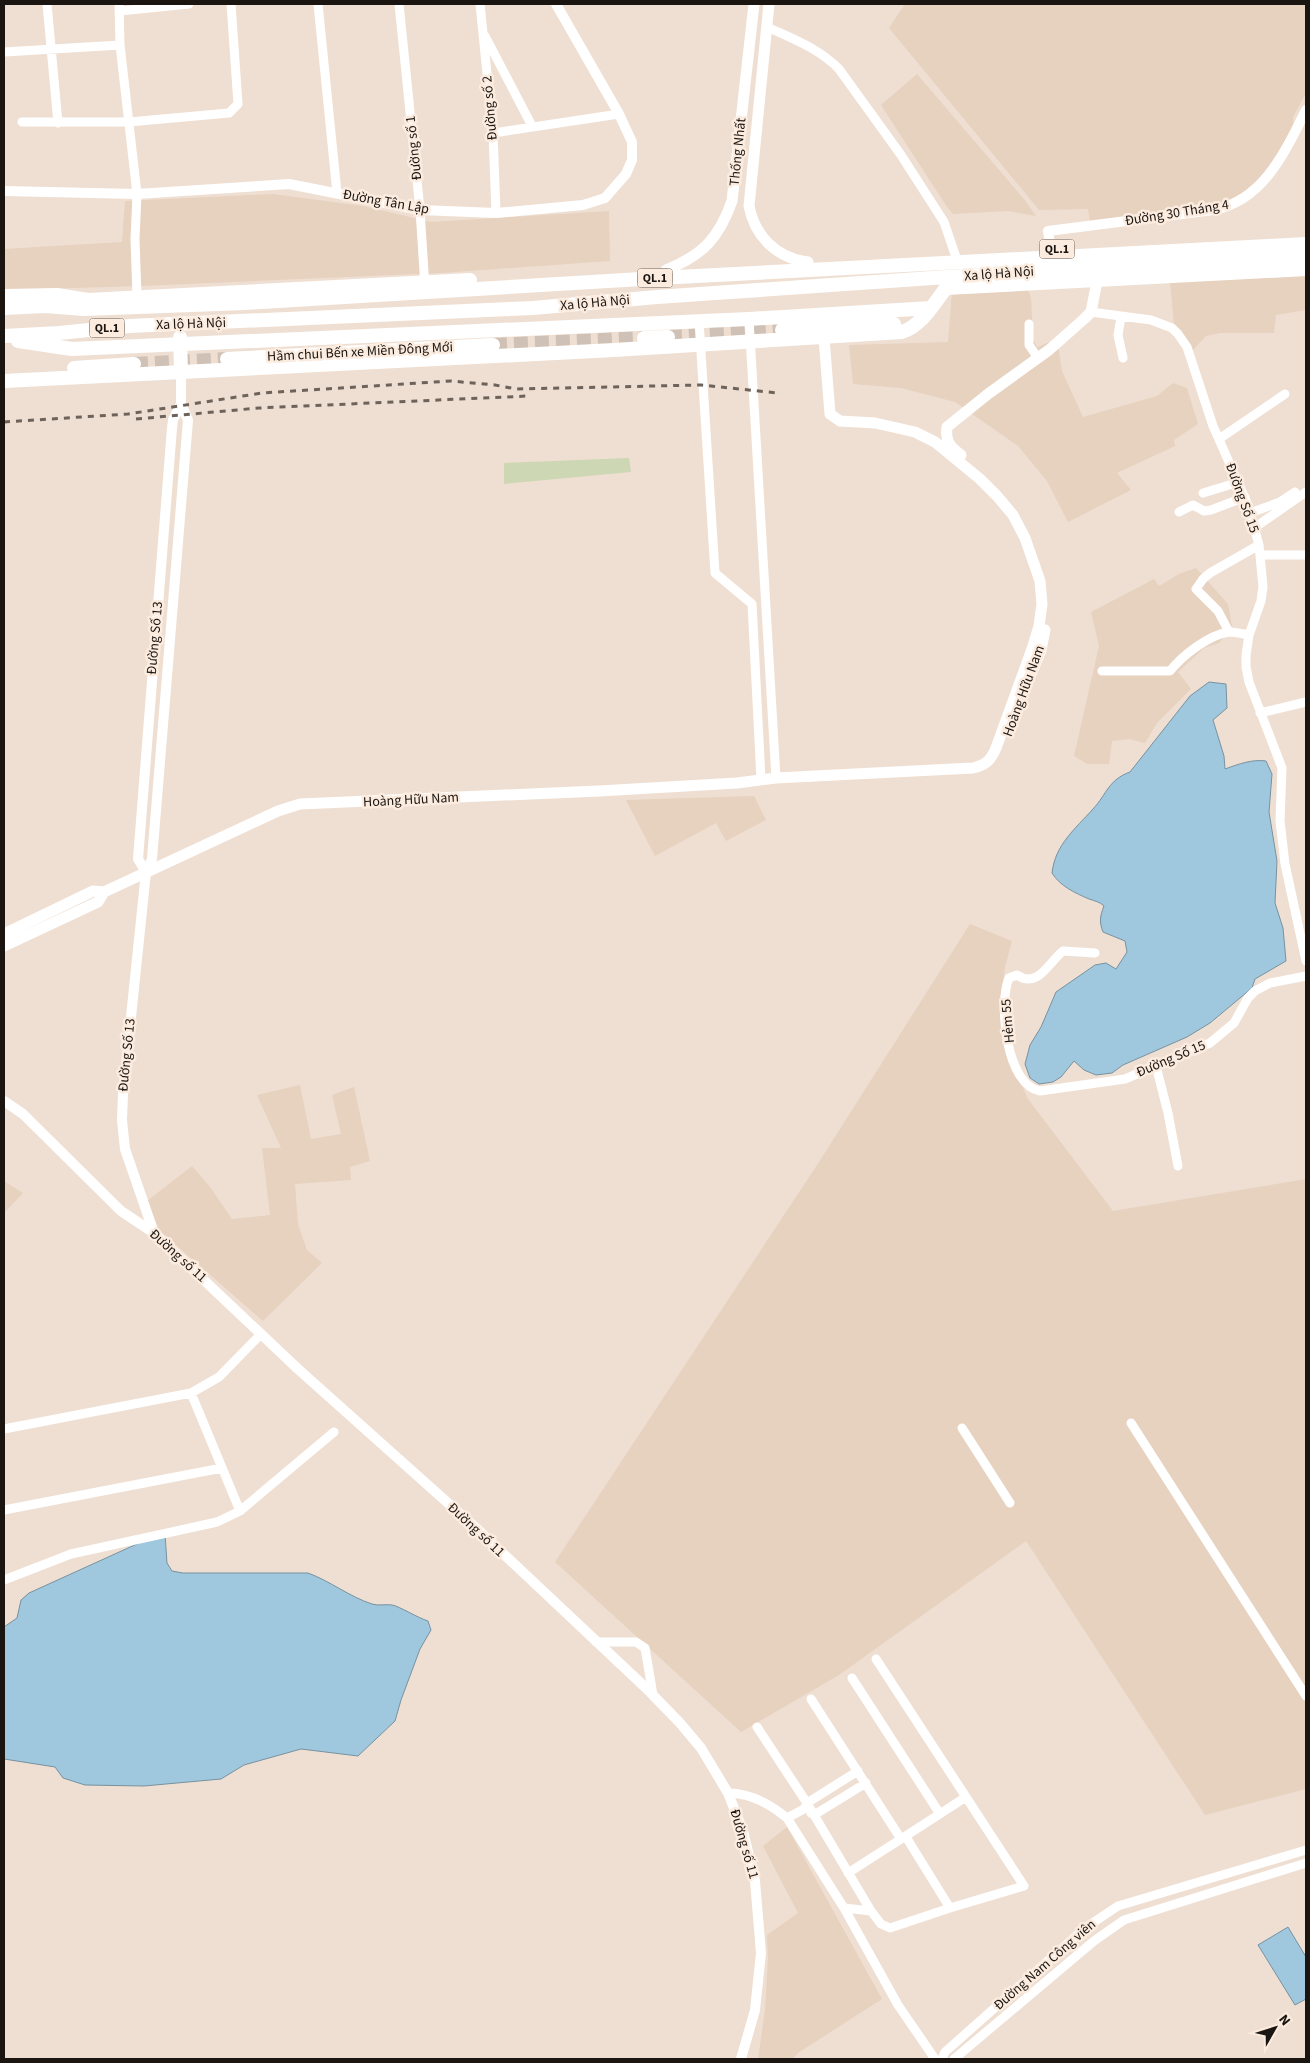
<svg xmlns="http://www.w3.org/2000/svg" width="1310" height="2063" font-family="'Source Sans 3',sans-serif">
  <rect width="100%" height="100%" fill="#efdfd2"/>
  <!-- built -->
  <path fill="#e7d1bf" d="M905,4H1306V93L1293,117L1294,127L1270,167L1253,187L1217,207L1090,222L1088,209L1039,210L889,28Z
    M917,74L1024,199L1036,216L1008,211L953,214L947,207L881,105Z
    M273,194L363,206L431,222L609,211L610,261L440,273L142,286L4,290V249L122,242L125,201Z
    M1306,274V310L1276,315L1274,333H1220L1206,336L1192,351L1174,325L1170,280Z
    M1028,289L1031,298L1033,339L1037,347L1057,339L1062,371L1083,417L1157,396L1173,383L1187,388L1198,424L1174,440L1175,446L1117,473L1131,490L1068,522L1047,481L1018,446L955,402L901,388L853,384L849,345L948,342L952,292Z
    M1196,568L1228,604L1232,626L1219,643L1204,648L1178,672L1191,689L1157,723L1145,743L1129,739L1112,741L1109,764H1087L1074,756L1099,646L1091,612L1154,579L1159,586L1179,574Z
    M754,796L766,820L726,841L716,823L655,856L626,800Z
    M970,924L1012,941L1005,967L1000,1007L1005,1036L1021,1083L1028,1099L1113,1211L1306,1179V1789L1205,1815L1026,1541L839,1675L741,1732L555,1562L819,1162Z
    M300,1085L311,1139L341,1134L332,1095L354,1087L370,1161L350,1167L351,1180L295,1184L298,1224L307,1250L322,1263L263,1321L159,1230L147,1201L192,1166L210,1187L232,1219L270,1215L262,1148H281L257,1095Z
    M4,1181L23,1193L4,1213Z
    M787,1827L882,1999L798,2053L792,2059H758L765,2010L768,1959L767,1935L798,1913L763,1846Z"/>
  <!-- green -->
  <path fill="#cdd7b3" d="M629,458L631,472L504,484V463Z"/>
  <!-- water -->
  <path fill="#9fc7dd" stroke="#7792a0" d="M1209,682L1226,684L1227,708L1213,720L1224,756L1225,769C1239,764 1252,759 1266,761L1272,774L1269,812L1277,861L1275,903L1283,928L1286,961L1255,979L1252,988L1210,1023L1187,1037L1123,1065L1112,1073L1096,1075L1084,1070L1074,1061L1061,1077L1053,1082L1039,1084L1030,1078L1025,1064L1030,1045L1041,1027L1056,992L1095,965L1106,963L1116,969L1127,952L1125,941L1103,932C1099,922 1100,916 1104,906C1100,902 1095,901 1089,899C1075,893 1060,886 1052,873C1055,845 1075,829 1093,809C1107,794 1108,780 1130,772L1190,696Z
    M165,1534L167,1563L172,1571L183,1573H308C330,1581 350,1597 372,1604C378,1606 386,1604 392,1605C399,1606 418,1618 428,1621L431,1630L420,1649L401,1700L395,1721L358,1756L301,1749L244,1765L221,1779L144,1786L85,1785L63,1778L55,1767L4,1759V1627L17,1618L21,1600L29,1593L150,1538Z
    M1288,1927L1306,1957V1999L1295,2005L1258,1945Z"/>
  <g fill="none" stroke-linecap="round" stroke-linejoin="round">
    <!-- trunk-tunnel -->
    <path stroke="#cfc1b5" stroke-width="14" stroke-dasharray="14 7" stroke-linecap="butt" d="M668,337L782,330
      M493,345L644,338
      M134,364L227,359"/>
    <!-- minor -->
    <path stroke="#fff" stroke-width="9" d="M47,4L58,123
      M119,4L120,45L137,194L135,239L137,297
      M318,4L337,193
      M399,4L420,210L425,287
      M480,4L493,133L496,213
      M120,11L189,4
      M767,27C793,39 818,48 839,69L901,155L944,222L958,263
      M485,36L532,126
      M4,52L120,45
      M22,122H129L229,113L238,104L231,4
      M493,133L619,114
      M1091,312L1151,320L1172,328L1178,334L1187,347L1213,426L1248,505L1259,545L1263,587L1261,601L1249,635L1246,655V667L1249,682L1282,768L1280,821L1285,864L1306,961
      M1121,317L1118,335L1123,358
      M749,319L776,778
      M699,321L715,573L752,604L761,779
      M1029,324V345L1038,358
      M1219,439L1285,394
      M1203,493L1239,482
      M1179,512L1193,505L1204,511L1211,510L1245,497
      M1250,513L1280,502L1295,492
      M1254,528L1306,492
      M1260,555H1306
      M1229,632L1218,611L1196,589L1203,579L1210,573L1259,545
      M1102,671H1170C1182,656 1208,635 1229,632C1236,632 1243,634 1249,635
      M1260,713L1306,702
      M1095,953L1063,951C1048,963 1038,989 1017,975L1009,978C998,1004 1006,1085 1040,1091L1125,1079L1210,1043L1234,1023L1248,998L1255,991L1270,983L1306,976
      M1156,1066L1168,1113L1178,1166
      M1131,1423L1306,1696
      M962,1428L1010,1503
      M4,1429L191,1393L219,1377L261,1334
      M4,1510L222,1468
      M240,1511L334,1432
      M4,1580L71,1554L217,1522L240,1511L191,1393
      M596,1642H636L645,1648L653,1695
      M876,1659L966,1797L901,1839
      M852,1678L940,1814
      M811,1699L901,1839L848,1873
      M757,1727L807,1803L871,1911L881,1924L890,1928L950,1908L1024,1886L966,1797
      M728,1793C751,1793 770,1804 787,1818L844,1908L898,2005L935,2059
      M811,1813L814,1815L866,1783
      M787,1818L804,1809L807,1803L858,1771
      M906,1837L950,1908
      M844,1908L871,1911
      M942,2059L945,2052L1085,1928L1118,1906L1306,1850
      M954,2059L1094,1941L1124,1920L1306,1863"/>
    <!-- tertiary -->
    <path stroke="#fff" stroke-width="10" d="M4,191L137,194L289,184L420,210L496,213L583,205L605,198L626,174L632,160V142L619,114L556,4
      M1051,249L1048,231L1213,210C1263,201 1285,152 1306,110
      M146,872L138,859L172,428L173,420L181,404
      M4,1101L23,1114L121,1211L154,1233L298,1369L477,1529L646,1688L680,1723L701,1748L728,1793L743,1831L755,1881L761,1953L755,2010L741,2059
      M154,1233L125,1149L122,1120L123,1094L146,872L152,859L188,420L181,404V371"/>
    <!-- secondary -->
    <path stroke="#fff" stroke-width="11" d="M769,4L749,206C755,237 777,258 808,262
      M666,270C703,255 719,238 732,201L754,4
      M961,455C950,447 945,441 947,427L988,394L1049,350L1084,319L1091,312L1097,281
      M1032,672L1041,650L1045,630
      M4,934L93,891L104,892
      M4,946L98,902L104,892L278,811L300,804L599,791L737,783L776,778L973,768C986,765 991,760 996,748L1032,649L1039,626L1042,604L1040,581L1025,538L1013,515L997,496L980,479L935,442L915,432L875,423L840,421L830,414L824,338"/>
    <!-- trunk -->
    <path stroke="#fff" stroke-width="14" d="M946,288L1306,269
      M4,296L57,295L88,300L470,280
      M4,308L45,306L84,309L245,303L658,278L1306,244
      M782,330L894,324
      M4,336L59,333L129,326L533,308L657,297L947,277L1306,257
      M180,337L181,371
      M644,338L668,337
      M18,341L72,349L749,319L931,308
      M227,359L493,345
      M74,368L134,364
      M4,381L614,350L902,332C922,325 933,305 946,288"/>
    <!-- rail -->
    <path stroke="#6d635b" stroke-width="3" stroke-dasharray="6 6" stroke-linecap="butt" d="M136,419L259,408L528,396
      M4,422L128,414L262,393L451,381L495,385L516,389L701,385L778,393"/>
  </g>
  <g text-anchor="middle" dominant-baseline="central" stroke-width="5" stroke-linejoin="round" paint-order="stroke">
    <!-- shield labels -->
    <g fill="#fcecdf" stroke="#5e564e" stroke-width="1">
      <rect x="1039.5" y="239.5" width="35" height="19" rx="4"/>
      <rect x="637.5" y="268.5" width="35" height="19" rx="4"/>
      <rect x="89.5" y="318.5" width="35" height="19" rx="4"/>
    </g>
    <g font-size="12" font-weight="bold" fill="#1a1510">
      <text x="1057" y="249">QL.1</text>
      <text x="655" y="278">QL.1</text>
      <text x="107" y="328">QL.1</text>
    </g>
    <!-- street labels -->
    <g font-size="14" fill="#1a1510" stroke="#fcecdf">
      <text transform="translate(490 108) rotate(-95)">Đường số 2</text>
      <text transform="translate(414 148) rotate(-96)">Đường số 1</text>
      <text transform="translate(738 152) rotate(-84)">Thống Nhất</text>
      <text transform="translate(386 202) rotate(10)">Đường Tân Lập</text>
      <text transform="translate(1177 213) rotate(-9)">Đường 30 Tháng 4</text>
      <text transform="translate(999 274) rotate(-4)">Xa lộ Hà Nội</text>
      <text transform="translate(595 303) rotate(-5)">Xa lộ Hà Nội</text>
      <text transform="translate(191 324) rotate(-2)">Xa lộ Hà Nội</text>
      <text transform="translate(360 352) rotate(-3)">Hầm chui Bến xe Miền Đông Mới</text>
      <text transform="translate(1242 498) rotate(70)">Đường Số 15</text>
      <text transform="translate(155 638) rotate(-85)">Đường Số 13</text>
      <text transform="translate(1024 691) rotate(-70)">Hoàng Hữu Nam</text>
      <text transform="translate(411 800) rotate(-3)">Hoàng Hữu Nam</text>
      <text transform="translate(1008 1021) rotate(-95)">Hẻm 55</text>
      <text transform="translate(127 1055) rotate(-84)">Đường Số 13</text>
      <text transform="translate(1171 1059) rotate(-23)">Đường Số 15</text>
      <text transform="translate(178 1256) rotate(42)">Đường số 11</text>
      <text transform="translate(476 1530) rotate(43)">Đường số 11</text>
      <text transform="translate(744 1844) rotate(74)">Đường số 11</text>
      <text transform="translate(1045 1965) rotate(-41)">Đường Nam Công viên</text>
    </g>
  </g>
  <!-- border -->
  <rect width="1310" height="2063" fill="none" stroke="#1a1510" stroke-width="10"/>
  <!-- north arrow -->
  <g transform="translate(1275 2028) rotate(51)" stroke="#fcecdf" stroke-width="4" paint-order="stroke">
  <path d="M0-4L9 19L0 12L-9 19Z" fill="#1a1510"/>
  <text y="-8" font-size="14" font-weight="bold" text-anchor="middle" fill="#1a1510">N</text>
  </g>
</svg>
